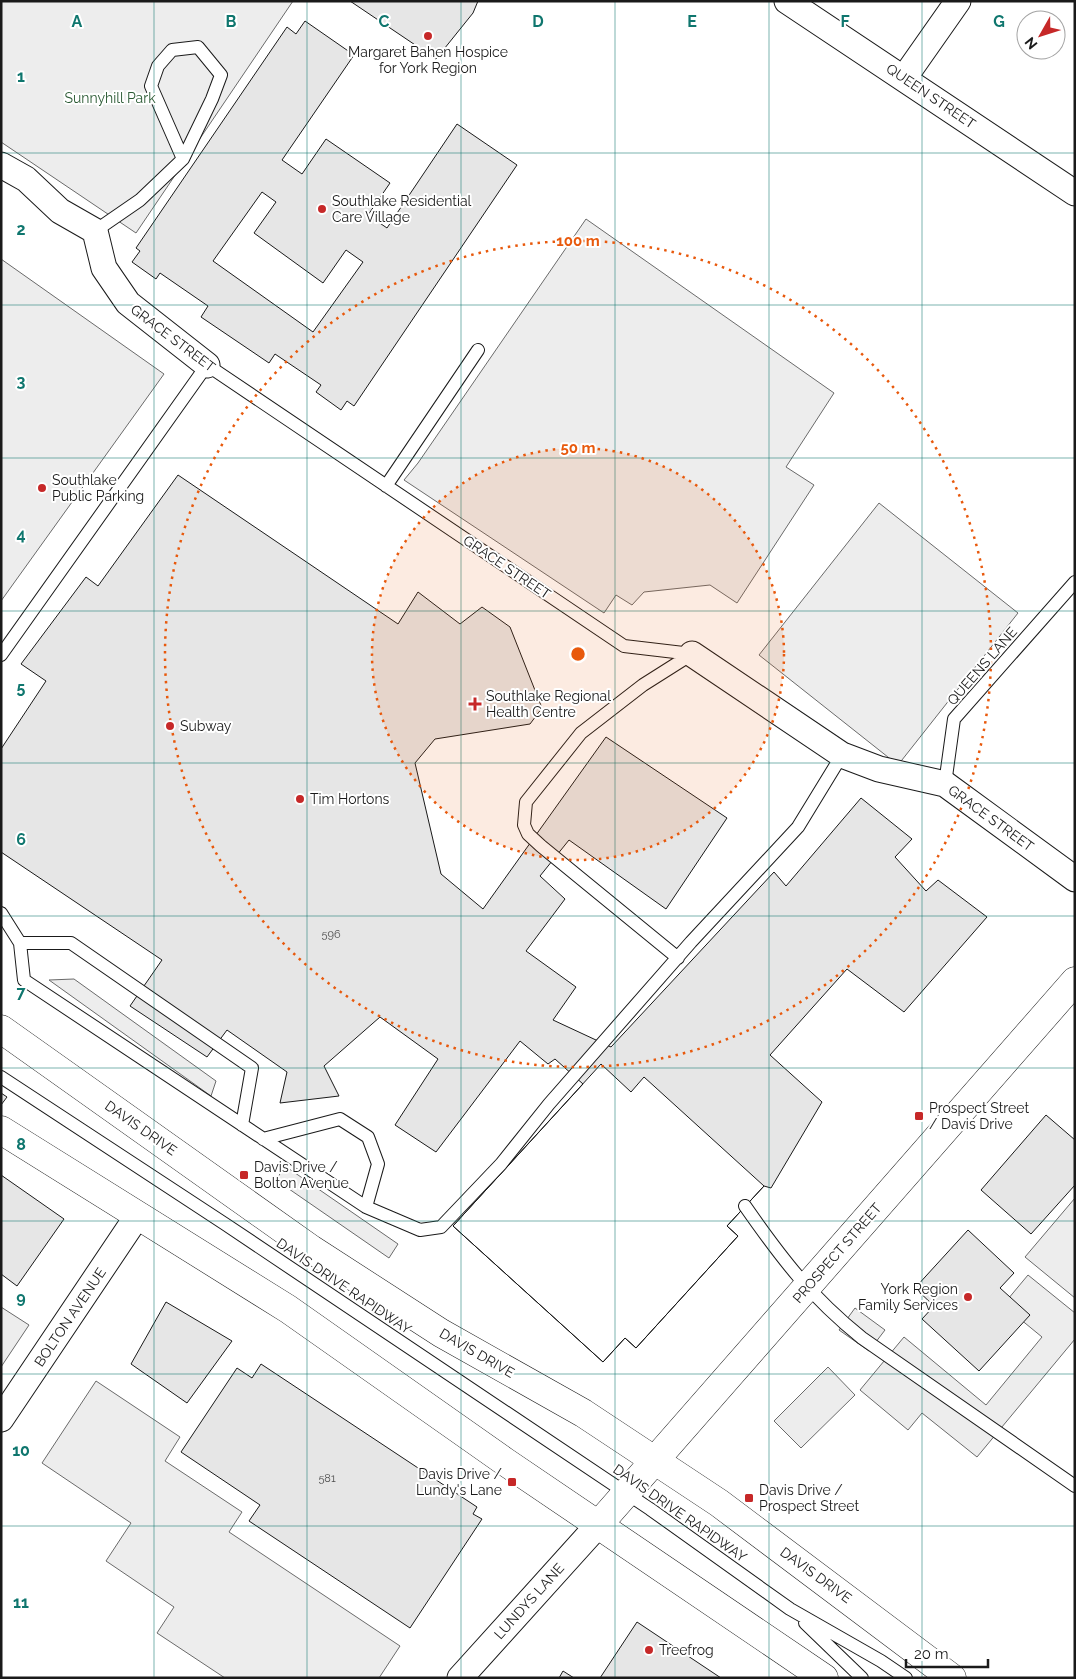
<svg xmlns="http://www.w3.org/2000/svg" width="1076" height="1679" font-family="Raleway,sans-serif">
  <rect width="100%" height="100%" fill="#fff"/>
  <!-- built -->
  <path fill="#ededed" stroke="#6a6a6a" d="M1,1H293L136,233L1,142Z
    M586,219L834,393L786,467L814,485L737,603L710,585L644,592L632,605L616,595L604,613L404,480L418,463Z
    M1,259L164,374L1,601Z
    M879,503L1018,613L898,765L759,655Z
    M74,979L216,1081L211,1096L49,980Z
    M285,1166L398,1244L389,1258L276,1180Z
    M1075,1198V1298L1025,1257Z
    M1028,1275L1075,1313V1339L977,1457L922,1413L908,1430L860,1390L904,1337L986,1405L1042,1337L1003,1305Z
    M1,1307L29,1325L1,1367Z
    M855,1308L885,1330L869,1351L839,1330Z
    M828,1367L855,1395L801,1448L774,1421Z
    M96,1381L180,1437L165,1461L242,1512L229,1532L400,1646L379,1678H225L157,1633L174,1607L106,1561L131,1523L42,1463Z"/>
  <!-- building -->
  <path fill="#e6e6e6" stroke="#1a1a1a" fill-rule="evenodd" d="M350,1H478L473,13L436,59Z
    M305,21L354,55L282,160L302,174L326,139L390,183L368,215L387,228L457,124L517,165L354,406L347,401L341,410L316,392L321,385L275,354L269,363L201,317L208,306L160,273L156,279L132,262L140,251L136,248L287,27L296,34ZM262,192L276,202L254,233L323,283L346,250L363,262L313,332L213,261Z
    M178,475L398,624L418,592L460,624L482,607L510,627L542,708L530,724L435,739L415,763L441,874L483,909L606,737L727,818L666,909L569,840L540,876L565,899L526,951L576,987L553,1020L611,1047L774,872L786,886L861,798L912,839L895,857L926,891L938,880L987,917L904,1012L847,969L770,1055L822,1102L771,1188L764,1186L727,1226L738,1236L636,1348L625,1338L603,1362L453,1226L583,1084L555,1059L548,1064L520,1041L436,1152L395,1125L438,1059L380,1017L324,1066L339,1096L280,1103L287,1072L227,1030L207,1057L130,1006L162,960L1,852V749L46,681L21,664L86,577L98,586Z
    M601,1064L631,1092L644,1077L764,1186L727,1226L738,1236L636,1348L625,1338L603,1362L453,1226Z
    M1,1093L7,1097L1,1105Z
    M1046,1115L1075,1140V1185L1031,1234L981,1190Z
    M1,1175L64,1219L17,1286L1,1274Z
    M968,1230L1014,1273L1000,1288L1030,1315L979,1371L922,1319L934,1306L915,1288Z
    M166,1302L232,1341L187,1403L131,1364Z
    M261,1364L477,1507L473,1514L482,1519L410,1628L249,1521L260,1505L181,1452L237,1368L252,1378Z
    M637,1622L721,1678H600Z
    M563,1671L574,1678H559Z"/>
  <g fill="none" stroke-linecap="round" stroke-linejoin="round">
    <!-- service casing -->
    <g stroke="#1a1a1a" stroke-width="14">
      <path id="service" d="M95,231L140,200L183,159L212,99L221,75L198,47L172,50L158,66L151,86L183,159
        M386,486L478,350
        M1,655L207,365L624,646L692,654
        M945,784L954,719L1075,582
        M1,913L20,943L24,980L366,1207L420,1230L441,1227L501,1164L549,1104L691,942L798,827L842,755
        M20,943H71L252,1068L242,1125
        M678,958L541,846L528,834L524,825L526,802L581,733L643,685L692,654
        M1,1077L225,1224L650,1509L790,1609L881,1661L906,1678
        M263,1139L340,1119L368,1137L378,1164L366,1207
        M745,1206C782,1259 811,1297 862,1338L1075,1486
        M805,1623L862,1678"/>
    </g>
    <!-- minor casing -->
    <g stroke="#1a1a1a" stroke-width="27">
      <path id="minor" d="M787,1L1075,193
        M904,78L958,1
        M1,165L26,179L60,211L95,231L104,268L128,303L207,365
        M692,654L842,755L879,769L945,784L1075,879
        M1,1419L138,1215
        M460,1678L599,1524"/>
    </g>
    <!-- secondary casing -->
    <g stroke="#1a1a1a" stroke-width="29">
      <path id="secondary" d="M599,1524L1075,981"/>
    </g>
    <!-- primary casing -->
    <g stroke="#1a1a1a" stroke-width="29">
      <path id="primary" d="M1,1029L311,1249L441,1333L583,1413L719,1503L952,1678
        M1,1130L288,1309L504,1461L824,1678"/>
    </g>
    <!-- service -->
    <use href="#service" stroke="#fff" stroke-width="12"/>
    <!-- minor -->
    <use href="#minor" stroke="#fff" stroke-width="25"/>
    <!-- secondary -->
    <use href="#secondary" stroke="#fff" stroke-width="28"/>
    <!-- primary -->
    <use href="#primary" stroke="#fff" stroke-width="28"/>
  </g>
  <!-- grid -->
  <path fill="none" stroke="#0f766e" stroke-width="1" stroke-opacity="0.55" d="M154,1V1678M307,1V1678M461,1V1678M615,1V1678M769,1V1678M922,1V1678M1,153H1075M1,305H1075M1,458H1075M1,611H1075M1,763H1075M1,916H1075M1,1068H1075M1,1221H1075M1,1374H1075M1,1526H1075"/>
  <!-- distance rings -->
  <circle cx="578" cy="654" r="206" fill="#e8590c" fill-opacity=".12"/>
  <g fill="none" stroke="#e8590c" stroke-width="2.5" stroke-dasharray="2.5 5">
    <circle cx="578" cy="654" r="206"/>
    <circle cx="578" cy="654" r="413"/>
  </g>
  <!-- markers -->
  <g fill="#c62828" stroke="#fff" stroke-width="2">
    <circle cx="428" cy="36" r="5"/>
    <circle cx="322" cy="209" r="5"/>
    <circle cx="42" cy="488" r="5"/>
    <path d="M472.5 696.5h5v5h5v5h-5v5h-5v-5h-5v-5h5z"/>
    <circle cx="170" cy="726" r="5"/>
    <circle cx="300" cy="799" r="5"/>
    <rect x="914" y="1111" width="10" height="10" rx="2.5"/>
    <rect x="239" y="1170" width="10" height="10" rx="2.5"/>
    <circle cx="968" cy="1297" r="5"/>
    <rect x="507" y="1477" width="10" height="10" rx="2.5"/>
    <rect x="744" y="1493" width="10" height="10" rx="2.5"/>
    <circle cx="649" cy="1650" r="5"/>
  </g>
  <g text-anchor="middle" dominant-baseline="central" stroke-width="4" stroke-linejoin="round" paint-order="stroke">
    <!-- number labels -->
    <g font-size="11" fill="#4d4d4d">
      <text x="331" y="934">596</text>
      <text x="327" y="1478">581</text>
    </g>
    <!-- poi labels -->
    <g font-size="14" fill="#1a1a1a" stroke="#fff" text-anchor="start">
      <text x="428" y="52" text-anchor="middle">Margaret Bahen Hospice<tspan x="428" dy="16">for York Region</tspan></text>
      <text x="332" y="201">Southlake Residential<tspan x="332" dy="16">Care Village</tspan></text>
      <text x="52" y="480">Southlake<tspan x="52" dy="16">Public Parking</tspan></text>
      <text x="486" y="696">Southlake Regional<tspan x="486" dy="16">Health Centre</tspan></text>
      <text x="180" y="726">Subway</text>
      <text x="310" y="799">Tim Hortons</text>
      <text x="929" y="1108">Prospect Street<tspan x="929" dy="16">/ Davis Drive</tspan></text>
      <text x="254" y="1167">Davis Drive /<tspan x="254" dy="16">Bolton Avenue</tspan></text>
      <text x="958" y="1289" text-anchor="end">York Region<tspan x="958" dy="16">Family Services</tspan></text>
      <text x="502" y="1474" text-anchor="end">Davis Drive /<tspan x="502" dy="16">Lundy's Lane</tspan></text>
      <text x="759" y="1490">Davis Drive /<tspan x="759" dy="16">Prospect Street</tspan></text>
      <text x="659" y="1650">Treefrog</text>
    </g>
    <!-- street labels -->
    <g font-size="14" fill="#1a1a1a" stroke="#fff">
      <text transform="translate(931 96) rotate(34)">QUEEN STREET</text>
      <text transform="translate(173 338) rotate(37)">GRACE STREET</text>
      <text transform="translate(507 567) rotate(34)">GRACE STREET</text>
      <text transform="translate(982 666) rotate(-49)">QUEENS LANE</text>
      <text transform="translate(991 818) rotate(36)">GRACE STREET</text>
      <text transform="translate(141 1128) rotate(35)">DAVIS DRIVE</text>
      <text transform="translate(837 1253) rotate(-49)">PROSPECT STREET</text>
      <text transform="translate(344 1286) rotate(34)">DAVIS DRIVE RAPIDWAY</text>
      <text transform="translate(70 1317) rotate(-56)">BOLTON AVENUE</text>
      <text transform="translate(477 1353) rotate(30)">DAVIS DRIVE</text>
      <text transform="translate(680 1513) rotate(35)">DAVIS DRIVE RAPIDWAY</text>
      <text transform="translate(816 1575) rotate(36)">DAVIS DRIVE</text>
      <text transform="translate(529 1601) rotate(-48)">LUNDYS LANE</text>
    </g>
    <!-- park labels -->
    <g font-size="14" fill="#2b5a34" stroke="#fff">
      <text x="110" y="98">Sunnyhill Park</text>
    </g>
  </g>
  <g font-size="16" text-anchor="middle" font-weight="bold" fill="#0f766e" stroke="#fff" stroke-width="4" stroke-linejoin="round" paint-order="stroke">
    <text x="77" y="27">A</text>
    <text x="231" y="27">B</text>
    <text x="384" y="27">C</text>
    <text x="538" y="27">D</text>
    <text x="692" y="27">E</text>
    <text x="845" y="27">F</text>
    <text x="999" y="27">G</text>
    <text x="21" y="82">1</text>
    <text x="21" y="235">2</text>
    <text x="21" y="387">3</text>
    <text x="21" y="540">4</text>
    <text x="21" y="693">5</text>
    <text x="21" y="845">6</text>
    <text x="21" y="998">7</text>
    <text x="21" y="1150">8</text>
    <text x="21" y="1303">9</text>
    <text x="21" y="1456">10</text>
    <text x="21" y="1608">11</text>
  </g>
  <circle cx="578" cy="654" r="8" fill="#e8590c" stroke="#fff" stroke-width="2.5"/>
  <g font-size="15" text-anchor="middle" font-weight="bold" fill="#e8590c" stroke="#fff" stroke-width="4" stroke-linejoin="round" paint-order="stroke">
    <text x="578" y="246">100 m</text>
    <text x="578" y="453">50 m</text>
  </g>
  <!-- border -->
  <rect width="1076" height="1679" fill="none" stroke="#1a1a1a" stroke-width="5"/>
  <!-- north arrow -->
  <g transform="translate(1041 35) rotate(231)"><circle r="24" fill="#ffffff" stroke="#a3a3a3"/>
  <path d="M0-4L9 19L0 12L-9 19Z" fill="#c62828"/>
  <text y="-8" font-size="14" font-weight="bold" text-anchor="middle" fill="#1a1a1a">N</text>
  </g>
  <!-- scale -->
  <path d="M906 1659v8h82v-8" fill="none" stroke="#1a1a1a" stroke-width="2.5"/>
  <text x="914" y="1659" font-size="15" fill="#1a1a1a" stroke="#ffffff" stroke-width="4" paint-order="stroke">20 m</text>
</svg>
